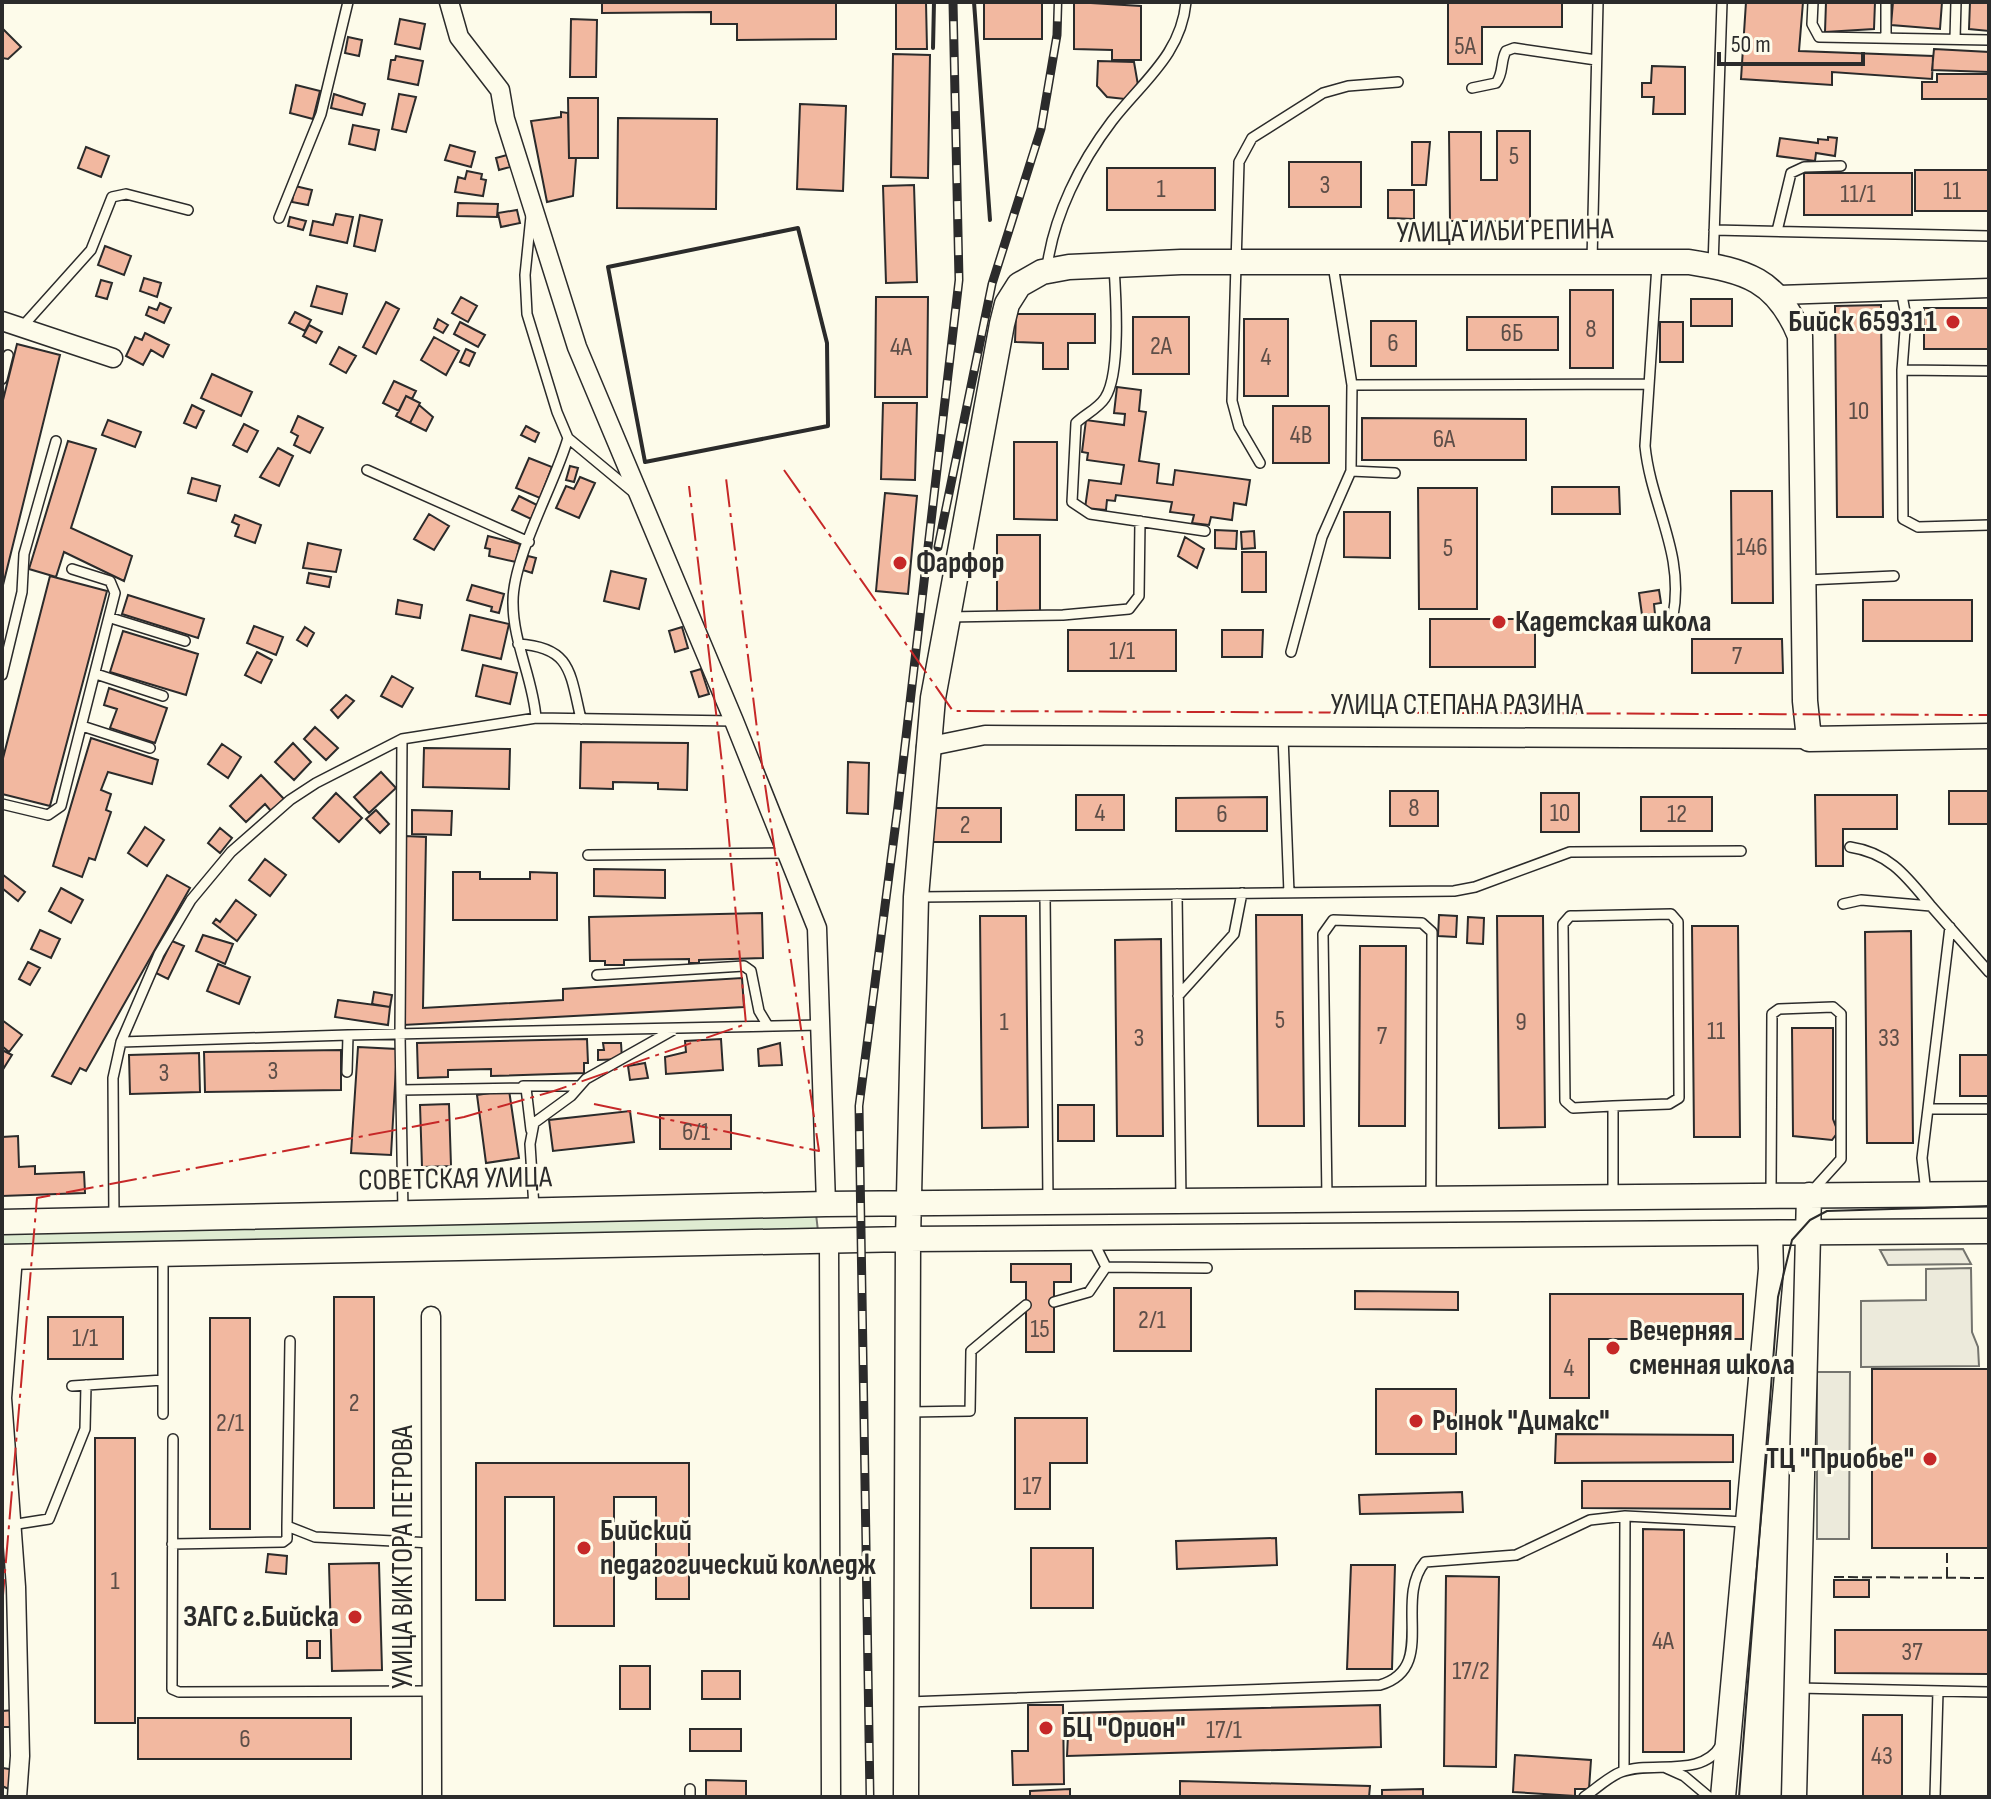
<svg xmlns="http://www.w3.org/2000/svg" width="1991" height="1799" font-family="'Sofia Sans Condensed',sans-serif">
  <rect width="100%" height="100%" fill="#fdfbea"/>
  <!-- green -->
  <path fill="#deebd1" stroke="#74746e" stroke-width="2" d="M816,1214L818,1231L2,1250V1232Z"/>
  <!-- parking -->
  <path fill="#eceadb" stroke="#74746e" stroke-width="2" d="M1963,1249L1971,1264L1888,1265L1880,1250Z
    M1971,1268L1972,1332L1978,1347L1979,1366L1861,1367V1301L1926,1300V1269Z
    M1817,1372H1850L1849,1539H1817Z"/>
  <!-- building -->
  <path fill="#f2b8a0" stroke="#2b2b2b" stroke-width="2" d="M602,2H836V39L737,40V24H711V12L602,13Z
    M896,2H926L927,49H896Z
    M984,2H1042V39H984Z
    M1074,2L1141,6V60H1112V50L1074,49Z
    M1448,2H1562V27H1482V64H1448Z
    M1746,2H1803L1799,51L1933,56L1932,79L1832,72V85L1741,79Z
    M1826,2H1875L1874,29L1825,32Z
    M1893,2H1942L1940,29L1891,25Z
    M1970,2H1989V31L1969,29Z
    M400,19L425,24L420,49L395,44Z
    M571,19L597,20L596,77H570Z
    M2,28L21,47L8,59L2,58Z
    M348,37L362,40L359,56L345,53Z
    M1934,49L1989,52V72L1932,70Z
    M893,54L930,55L928,178L891,177Z
    M396,56L423,61L418,85L388,79L391,60H395Z
    M1098,61L1134,62L1138,85L1125,99L1107,97L1097,86Z
    M1652,66L1685,67V114H1653L1654,97H1642V83H1651Z
    M1937,74H1989V99H1922V82H1937Z
    M296,85L320,91L313,119L290,113Z
    M334,94L365,104L362,115L331,108Z
    M399,94L416,97L406,132L392,129Z
    M568,98H598V158H569Z
    M800,104L846,106L843,191L797,189Z
    M561,112L568,113L569,158H576L573,196L547,202L531,121L561,117Z
    M618,118L717,119L716,209L617,208Z
    M353,125L379,130L375,150L349,144Z
    M1497,131H1530V221H1450L1449,132H1481V180H1497Z
    M1828,137L1837,138L1835,156L1816,153L1815,161L1777,156L1780,138L1818,143V139L1828,140Z
    M1412,142H1430L1426,185H1412Z
    M450,145L475,152L471,167L445,160Z
    M86,147L109,156L101,177L78,168Z
    M507,155L510,167L499,170L496,158Z
    M1289,162H1361V207H1289Z
    M1107,168H1215V210H1107Z
    M1915,170H1989V211H1915Z
    M467,171L482,174L481,179L486,180L483,196L455,192L458,177L465,179Z
    M1804,173H1912V215H1804Z
    M914,185L917,282L886,283L883,186Z
    M295,186L312,190L308,205L292,202Z
    M1388,190H1414V219L1388,218Z
    M458,203L498,204L497,217L457,216Z
    M517,210L520,223L501,227L498,213Z
    M336,214L353,217L347,243L310,235L313,221L333,225Z
    M360,215L382,220L375,251L354,246Z
    M290,217L306,221L303,230L288,226Z
    M105,246L131,256L124,275L98,265Z
    M144,278L161,283L157,297L140,291Z
    M101,280L112,283L107,299L96,296Z
    M317,286L347,294L342,314L311,306Z
    M1570,290H1613V368H1570Z
    M461,297L477,306L468,322L452,313Z
    M876,297H928L927,397H875Z
    M1691,299H1732V326H1691Z
    M386,302L399,309L376,354L363,347Z
    M160,303L171,308L164,323L146,315L149,307L157,310Z
    M1881,305L1883,517H1837L1835,306Z
    M1924,308H1989V349H1924Z
    M295,312L311,320L305,331L289,323Z
    M1016,314H1095V343H1068V369H1043V343L1015,342Z
    M1133,317H1189V374H1133Z
    M1467,317H1558V350H1467Z
    M438,319L448,325L443,333L434,328Z
    M1244,319H1288V396H1244Z
    M1371,321H1416V366H1371Z
    M460,322L485,335L478,347L454,334Z
    M1660,322H1683V362H1660Z
    M309,325L322,332L316,343L303,336Z
    M145,333L169,345L163,357L151,350L143,365L126,356L135,337L142,340Z
    M434,337L459,351L446,375L421,360Z
    M17,344L60,355L2,589V404Z
    M339,347L356,356L346,373L330,364Z
    M466,349L475,353L469,366L460,362Z
    M212,374L252,392L241,416L201,398Z
    M394,381L416,391L412,399L406,396L399,411L383,403Z
    M1117,387L1141,390L1139,411L1146,412L1139,461L1159,464L1157,483L1173,485L1175,470L1250,480L1246,505L1234,503L1232,520L1211,517L1209,525L1192,523L1194,515L1170,512L1172,502L1116,495L1115,501L1107,500L1106,510L1085,508L1089,480L1121,484L1124,465L1087,460L1088,453L1082,452L1086,420L1124,425L1125,414L1114,413Z
    M406,396L420,403L410,423L396,416Z
    M883,403H917L915,480L881,479Z
    M192,405L204,411L196,428L184,423Z
    M419,405L433,417L426,431L410,423Z
    M1273,406H1329V463H1273Z
    M298,416L323,428L310,453L294,445L298,436L291,432Z
    M1362,418L1526,419V460H1362Z
    M108,420L141,432L135,447L102,435Z
    M244,424L258,431L247,452L233,445Z
    M526,426L539,433L535,442L521,435Z
    M68,441L96,449L71,528L132,556L124,581L64,552L56,577L29,569Z
    M1014,442H1057V520L1014,519Z
    M278,448L293,456L279,486L260,477Z
    M529,458L552,467L540,498L516,488Z
    M570,466L578,468L574,482L566,480Z
    M580,477L595,483L579,518L556,508L566,486L574,489Z
    M192,478L220,486L216,501L188,493Z
    M1552,487H1619L1620,514H1552Z
    M1418,488H1477V609H1419Z
    M1731,491H1772L1773,603H1732Z
    M885,493L917,496L908,594L876,591Z
    M519,496L537,505L531,519L512,510Z
    M1344,512H1390V558L1344,557Z
    M429,514L449,526L434,550L414,539Z
    M235,515L261,525L255,543L235,536L239,525L232,522Z
    M1215,530L1237,531L1236,549L1215,548Z
    M1254,531L1255,548L1242,549L1241,532Z
    M997,535H1040V613L997,612Z
    M488,536L520,544L516,562L489,556L490,549L485,548Z
    M1185,537L1204,549L1197,568L1178,556Z
    M308,543L341,550L336,572L303,568Z
    M1242,552H1266V592H1242Z
    M528,556L536,558L532,573L523,570Z
    M611,571L646,579L639,609L604,601Z
    M309,573L331,577L329,587L307,583Z
    M50,576L107,591L50,806L2,794V762Z
    M472,585L504,594L499,613L491,611L492,607L467,600Z
    M1659,590L1661,603L1654,604L1655,614L1642,615L1639,593Z
    M128,595L204,619L198,638L122,614Z
    M398,600L422,605L420,618L396,614Z
    M1863,600H1972V641H1863Z
    M470,615L509,624L501,659L462,650Z
    M1430,619H1535V667H1430Z
    M254,626L283,637L276,655L247,643Z
    M305,627L314,633L307,646L297,640Z
    M682,627L688,648L675,652L669,631Z
    M1068,630H1176V671H1068Z
    M1222,630H1263L1262,657H1222Z
    M123,631L198,654L186,695L110,672Z
    M1692,639H1782L1783,673H1692Z
    M257,652L272,660L261,683L245,675Z
    M483,665L517,673L510,704L476,696Z
    M701,669L709,694L699,697L691,672Z
    M392,676L413,688L402,707L381,696Z
    M109,688L167,708L155,743L110,728L117,709L104,705Z
    M346,695L354,701L338,718L331,710Z
    M315,727L338,748L326,760L304,739Z
    M91,738L158,760L152,784L108,772L101,790L111,794L106,810L111,812L95,860L89,858L82,877L53,866Z
    M581,742L688,743L687,790L658,789V783L613,782V789L580,788Z
    M293,743L311,762L294,780L275,762Z
    M222,744L241,757L228,778L208,764Z
    M424,748L510,749L509,789L423,787Z
    M848,762L869,763L868,814L847,813Z
    M381,772L396,788L369,813L354,797Z
    M261,775L284,799L271,811L265,804L246,822L230,806Z
    M1390,791H1438V826H1390Z
    M1949,791H1989V824H1949Z
    M336,793L362,818L339,842L313,818Z
    M1541,793H1579V832H1541Z
    M1076,795H1124V830H1076Z
    M1815,795H1897V829H1843V866H1816Z
    M1267,797V831H1176V798Z
    M1641,797H1712V831H1641Z
    M930,808H1001V842H930Z
    M376,810L389,824L380,833L366,819Z
    M412,810L452,811L451,835L412,834Z
    M145,827L164,840L147,866L128,853Z
    M220,828L232,838L220,853L208,843Z
    M405,836L426,837L423,1008L563,1000V989L742,978L744,1007L403,1025Z
    M265,859L286,875L270,896L249,880Z
    M594,869L665,870V898L594,896Z
    M453,872H480V879H530V872L557,873V920H453Z
    M2,874L25,892L18,901L2,888Z
    M167,875L190,888L86,1071L80,1068L71,1084L52,1076Z
    M61,888L83,900L71,923L49,911Z
    M236,900L256,915L237,941L213,923L216,919L220,922Z
    M762,913L763,958L699,960V963H689V959L624,960V965H605V961H590L589,917Z
    M1256,915H1302L1304,1126H1258Z
    M1439,915L1457,916L1456,937L1438,936Z
    M980,916H1026L1028,1127L982,1128Z
    M1497,916H1543L1545,1127L1499,1128Z
    M1468,917L1484,918L1483,944L1467,943Z
    M1692,926H1738L1740,1137H1694Z
    M40,930L60,939L51,958L31,949Z
    M1911,931L1913,1143H1867L1865,932Z
    M203,935L233,944L225,964L196,951Z
    M1161,939L1163,1136H1117L1115,940Z
    M172,941L184,946L168,979L156,973Z
    M1360,946H1406L1405,1126H1359Z
    M28,962L40,968L30,985L19,979Z
    M218,964L250,977L239,1004L207,991Z
    M374,992L392,995L390,1007L372,1004Z
    M338,1000L390,1007L388,1025L335,1017Z
    M2,1020L22,1035L9,1052L2,1046Z
    M1792,1028H1833V1119L1838,1132L1832,1140L1793,1136Z
    M587,1039L588,1063H584V1073L491,1076V1069L448,1070V1077L418,1078L417,1043Z
    M721,1039L723,1070L666,1074L665,1057L686,1052L685,1041Z
    M603,1043H621L622,1059L598,1060V1050H604Z
    M780,1043L782,1065L759,1066L758,1049Z
    M358,1047L397,1049L391,1155L351,1153Z
    M2,1050L12,1055L2,1071Z
    M341,1050V1090L205,1092L204,1052Z
    M199,1053L200,1092L130,1094L129,1055Z
    M1960,1055H1989V1096H1960Z
    M645,1063L648,1078L630,1080L628,1066Z
    M509,1090L519,1158L486,1163L477,1095Z
    M449,1104L451,1166L422,1167L420,1105Z
    M1058,1105H1094V1141H1058Z
    M630,1111L634,1142L553,1151L549,1120Z
    M660,1115H731V1149H660Z
    M18,1136L19,1167L35,1166V1174L84,1172L85,1193L2,1196V1137Z
    M1011,1264H1071V1282H1054V1352H1026V1282H1011Z
    M1114,1288H1191V1351H1114Z
    M1355,1291L1458,1292V1310L1355,1309Z
    M1550,1294H1743V1339H1589V1398H1550Z
    M334,1297H374V1508H334Z
    M48,1317H123V1359H48Z
    M210,1318H250V1529H210Z
    M1872,1369H1989V1548H1872Z
    M1376,1389H1456V1454H1376Z
    M1015,1418H1087V1463H1050V1509H1015Z
    M1556,1434L1733,1435V1462L1555,1463Z
    M95,1438H135V1723H95Z
    M476,1463H689V1599H656V1497H614V1626H554V1497H505V1600H476Z
    M1582,1481H1730V1509L1582,1508Z
    M1462,1492L1463,1512L1360,1514L1359,1495Z
    M1643,1529L1684,1530V1752H1643Z
    M1276,1538L1277,1565L1177,1569L1176,1541Z
    M1031,1548H1093V1608H1031Z
    M268,1554L287,1556L286,1574L266,1572Z
    M379,1563L382,1670L332,1671L329,1564Z
    M1351,1565H1395L1392,1669H1347Z
    M1446,1576L1499,1577L1496,1767L1444,1766Z
    M1834,1580H1869V1597H1834Z
    M1835,1630H1989V1674L1835,1673Z
    M307,1641H320V1658H307Z
    M620,1666H650V1709H620Z
    M702,1671H740V1699H702Z
    M1028,1705H1063L1064,1784L1013,1785L1012,1751H1028Z
    M1380,1705L1381,1747L1067,1756L1069,1713Z
    M15,1710L16,1727H2V1711Z
    M1863,1715H1902V1797H1863Z
    M138,1718H351V1759H138Z
    M690,1729H741V1751H690Z
    M1515,1755L1591,1760L1589,1789H1575V1796L1513,1792Z
    M3,1768L15,1770L11,1790L2,1786Z
    M706,1780L746,1781V1797H706Z
    M1180,1781L1370,1786L1369,1797H1180Z
    M1070,1789V1797H1030V1791Z
    M1423,1789V1797H1382V1790Z"/>
  <g fill="none" stroke-linecap="round" stroke-linejoin="round">
    <!-- lane casing -->
    <g stroke="#2b2b2b" stroke-width="12">
      <path id="lane" d="M1813,2L1812,24L1819,37L1989,40
        M1886,37V2
        M1955,39L1956,2
        M1472,88L1496,83C1504,73 1500,62 1506,51L1514,48L1596,60
        M531,216L525,275L527,314L557,412L568,438L633,492
        M279,218L321,114L348,2
        M1714,230L1989,236
        M1777,231L1791,173L1804,167L1841,166
        M1592,261L1598,2
        M1657,265L1645,446C1651,506 1685,553 1673,616
        M1713,266L1722,2
        M1047,267C1054,215 1080,163 1112,121C1142,82 1181,55 1186,2
        M1114,267C1116,297 1121,374 1105,398C1098,409 1085,414 1076,423L1072,502L1090,514L1205,531
        M1901,290L1906,317L1902,370L1903,519L1918,527L1989,525
        M22,327L91,250L112,197L126,194L188,210
        M1902,370L1989,371
        M2,379L8,355
        M1352,385L1649,384
        M1260,463L1239,427L1232,401L1239,162L1252,138L1323,93L1348,86L1398,82
        M367,470L529,542
        M1351,471L1395,473
        M1806,580L1894,576
        M948,617L1063,615L1129,609L1139,596L1140,521
        M111,618L185,641
        M518,644C571,647 570,672 581,719
        M1291,652L1322,537L1351,471L1352,385L1333,265
        M96,674L163,696
        M2,675L22,592L24,554L56,441
        M536,718C533,678 513,643 513,603C512,558 555,484 568,438
        M82,726L150,748
        M1283,736L1289,893
        M402,739L400,1035L403,1213
        M2,804L48,815L61,806L65,790L115,593L110,581L72,569
        M1850,847C1890,853 1907,877 1931,906
        M588,855L787,853
        M1177,894L1181,1200
        M1045,896L1048,1201
        M919,897L1454,891L1475,887L1570,852L1741,851
        M1843,904L1861,900L1931,906L1989,972
        M597,975L744,966L751,971L759,1011L768,1026
        M1178,996L1234,934L1242,893
        M348,1035L820,1025
        M121,1042L159,954L191,900L231,852L290,800L316,783L402,739L536,718L734,721
        M523,1086H579
        M401,1090L526,1088L531,1130
        M1613,1106L1573,1108L1565,1101L1563,924L1570,916H1576L1671,914L1678,922L1679,1098L1669,1104L1613,1106V1195
        M1930,1109H1989
        M1771,1193L1772,1014L1779,1009L1833,1007L1841,1014V1159L1813,1190
        M1926,1193L1922,1158L1950,927
        M1327,1198L1323,934L1333,920L1422,923L1432,932L1431,1197
        M534,1208L530,1144L534,1123L571,1096L586,1079L673,1030
        M114,1219L113,1078L121,1042L348,1035L347,1072
        M1106,1267L1207,1268
        M1054,1302L1089,1292L1106,1267L1093,1241
        M290,1341L287,1526L315,1537L432,1543
        M163,1380V1414
        M72,1386L163,1380V1257
        M910,1412L970,1411L971,1351L1026,1305
        M173,1439L172,1689L179,1692L431,1691
        M11,1525L49,1519L85,1429L86,1385
        M172,1544L283,1542L287,1539V1526
        M1797,1688L1989,1692
        M908,1702L1380,1685C1438,1668 1393,1601 1425,1562L1516,1555L1590,1520L1625,1516
        M1666,1768L1684,1776L1709,1797
        M1624,1770L1625,1516L1745,1522
        M690,1789V1797
        M1584,1797C1596,1789 1608,1777 1621,1772C1651,1760 1702,1779 1721,1745
        M1935,1797L1938,1691"/>
    </g>
    <!-- street casing -->
    <g stroke="#2b2b2b" stroke-width="21">
      <path id="street" d="M449,2L459,37L500,90L505,119L577,347L734,721L817,928L826,1204
        M1779,295L1989,288
        M2,321L113,358
        M926,747L985,735L1809,739
        M829,1241L831,1797
        M13,1257L2,1398L16,1587L20,1756L17,1797
        M431,1316L432,1797"/>
    </g>
    <!-- secondary casing -->
    <g stroke="#2b2b2b" stroke-width="27">
      <path id="secondary" d="M2,1222L826,1204L1989,1194
        M2,1257L908,1239L1989,1231
        M906,1797L908,1239L916,897L933,698L1002,324L1007,304L1019,285L1042,272L1069,267L1181,262H1689C1746,271 1777,279 1800,336L1805,701L1809,739L1989,736
        M1723,1797L1771,1269L1770,1233
        M1794,1797L1809,1195"/>
    </g>
    <!-- lane -->
    <use href="#lane" stroke="#fdfbea" stroke-width="9"/>
    <!-- street -->
    <use href="#street" stroke="#fdfbea" stroke-width="18"/>
    <!-- secondary -->
    <use href="#secondary" stroke="#fdfbea" stroke-width="24"/>
    <!-- tram -->
    <path stroke="#2b2b2b" stroke-width="2" d="M1739,1797L1778,1297L1792,1240L1810,1220L1827,1211L1989,1206"/>
    <!-- rail casing -->
    <g stroke="#2b2b2b" stroke-width="9">
      <path id="rail" d="M938,547L992,284L1041,129L1057,35L1058,2
        M870,1797L859,1106L898,806L959,280L953,2"/>
    </g>
    <!-- rail -->
    <use href="#rail" stroke="#fdfbea" stroke-width="6" stroke-dasharray="18" stroke-linecap="butt"/>
    <!-- fence -->
    <path stroke="#2b2b2b" stroke-width="2" stroke-dasharray="10 4" stroke-linecap="butt" d="M1834,1577L1989,1578
      M1947,1577V1548"/>
    <!-- wall -->
    <path stroke="#2b2b2b" stroke-width="4" d="M974,2L990,220
      M933,48L934,2
      M798,228L827,343L828,426L645,462L608,267Z"/>
    <!-- power -->
    <path stroke="#c62828" stroke-width="2" stroke-dasharray="28 6 4 6" stroke-linecap="butt" d="M784,470L953,711L1989,715
      M594,1104L819,1151L758,737L726,478
      M2,1607L37,1198L464,1117L554,1091L746,1024L722,763L689,486"/>
  </g>
  <!-- markers -->
  <g fill="#c62828" stroke="#fdfbea" stroke-width="3">
    <circle cx="1953" cy="322" r="8"/>
    <circle cx="900" cy="563" r="8"/>
    <circle cx="1499" cy="622" r="8"/>
    <circle cx="1613" cy="1348" r="8"/>
    <circle cx="1416" cy="1421" r="8"/>
    <circle cx="1930" cy="1459" r="8"/>
    <circle cx="584" cy="1548" r="8"/>
    <circle cx="355" cy="1617" r="8"/>
    <circle cx="1046" cy="1728" r="8"/>
  </g>
  <g text-anchor="middle" dominant-baseline="central" stroke-width="6" stroke-linejoin="round" paint-order="stroke">
    <!-- number labels -->
    <g font-size="26" fill="#5d4e48">
      <text x="1465" y="46">5А</text>
      <text x="1514" y="156">5</text>
      <text x="1325" y="185">3</text>
      <text x="1161" y="189">1</text>
      <text x="1952" y="191">11</text>
      <text x="1858" y="194">11/1</text>
      <text x="1591" y="329">8</text>
      <text x="1512" y="333">6Б</text>
      <text x="1393" y="343">6</text>
      <text x="1161" y="346">2А</text>
      <text x="901" y="347">4А</text>
      <text x="1266" y="357">4</text>
      <text x="1859" y="411">10</text>
      <text x="1301" y="435">4В</text>
      <text x="1444" y="439">6А</text>
      <text x="1752" y="547">146</text>
      <text x="1448" y="548">5</text>
      <text x="1122" y="651">1/1</text>
      <text x="1737" y="656">7</text>
      <text x="1414" y="808">8</text>
      <text x="1100" y="813">4</text>
      <text x="1560" y="813">10</text>
      <text x="1222" y="814">6</text>
      <text x="1677" y="814">12</text>
      <text x="965" y="825">2</text>
      <text x="1280" y="1020">5</text>
      <text x="1004" y="1022">1</text>
      <text x="1521" y="1022">9</text>
      <text x="1716" y="1031">11</text>
      <text x="1382" y="1036">7</text>
      <text x="1139" y="1038">3</text>
      <text x="1889" y="1038">33</text>
      <text x="273" y="1071">3</text>
      <text x="164" y="1073">3</text>
      <text x="696" y="1132">6/1</text>
      <text x="1152" y="1320">2/1</text>
      <text x="1040" y="1329">15</text>
      <text x="85" y="1338">1/1</text>
      <text x="1569" y="1368">4</text>
      <text x="354" y="1403">2</text>
      <text x="230" y="1423">2/1</text>
      <text x="1032" y="1486">17</text>
      <text x="115" y="1581">1</text>
      <text x="1663" y="1641">4А</text>
      <text x="1912" y="1652">37</text>
      <text x="1471" y="1671">17/2</text>
      <text x="1224" y="1730">17/1</text>
      <text x="245" y="1739">6</text>
      <text x="1882" y="1756">43</text>
    </g>
    <!-- street labels -->
    <g font-size="30" fill="#2b2b2b" stroke="#fdfbea">
      <text transform="translate(1505 231) rotate(-1)">УЛИЦА ИЛЬИ РЕПИНА</text>
      <text x="1457" y="705">УЛИЦА СТЕПАНА РАЗИНА</text>
      <text transform="translate(455 1179) rotate(-1)">СОВЕТСКАЯ УЛИЦА</text>
      <text transform="translate(403 1557) rotate(-90)">УЛИЦА ВИКТОРА ПЕТРОВА</text>
    </g>
    <!-- poi labels -->
    <g font-size="30" font-weight="bold" fill="#2b2b2b" stroke="#fdfbea" text-anchor="start">
      <text x="1937" y="322" text-anchor="end">Бийск 659311</text>
      <text x="916" y="563">Фарфор</text>
      <text x="1515" y="622">Кадетская школа</text>
      <text x="1629" y="1331">Вечерняя<tspan x="1629" dy="34">сменная школа</tspan></text>
      <text x="1432" y="1421">Рынок "Димакс"</text>
      <text x="1914" y="1459" text-anchor="end">ТЦ "Приобье"</text>
      <text x="600" y="1531">Бийский<tspan x="600" dy="34">педагогический колледж</tspan></text>
      <text x="339" y="1617" text-anchor="end">ЗАГС г.Бийска</text>
      <text x="1062" y="1728">БЦ "Орион"</text>
    </g>
  </g>
  <!-- border -->
  <rect width="1991" height="1799" fill="none" stroke="#2b2b2b" stroke-width="8"/>
  <!-- scale -->
  <path d="M1719 52v12h144v-12" fill="none" stroke="#2b2b2b" stroke-width="4"/>
  <text x="1731" y="52" font-size="24" fill="#2b2b2b" stroke="#fdfbea" stroke-width="6" paint-order="stroke">50 m</text>
</svg>
